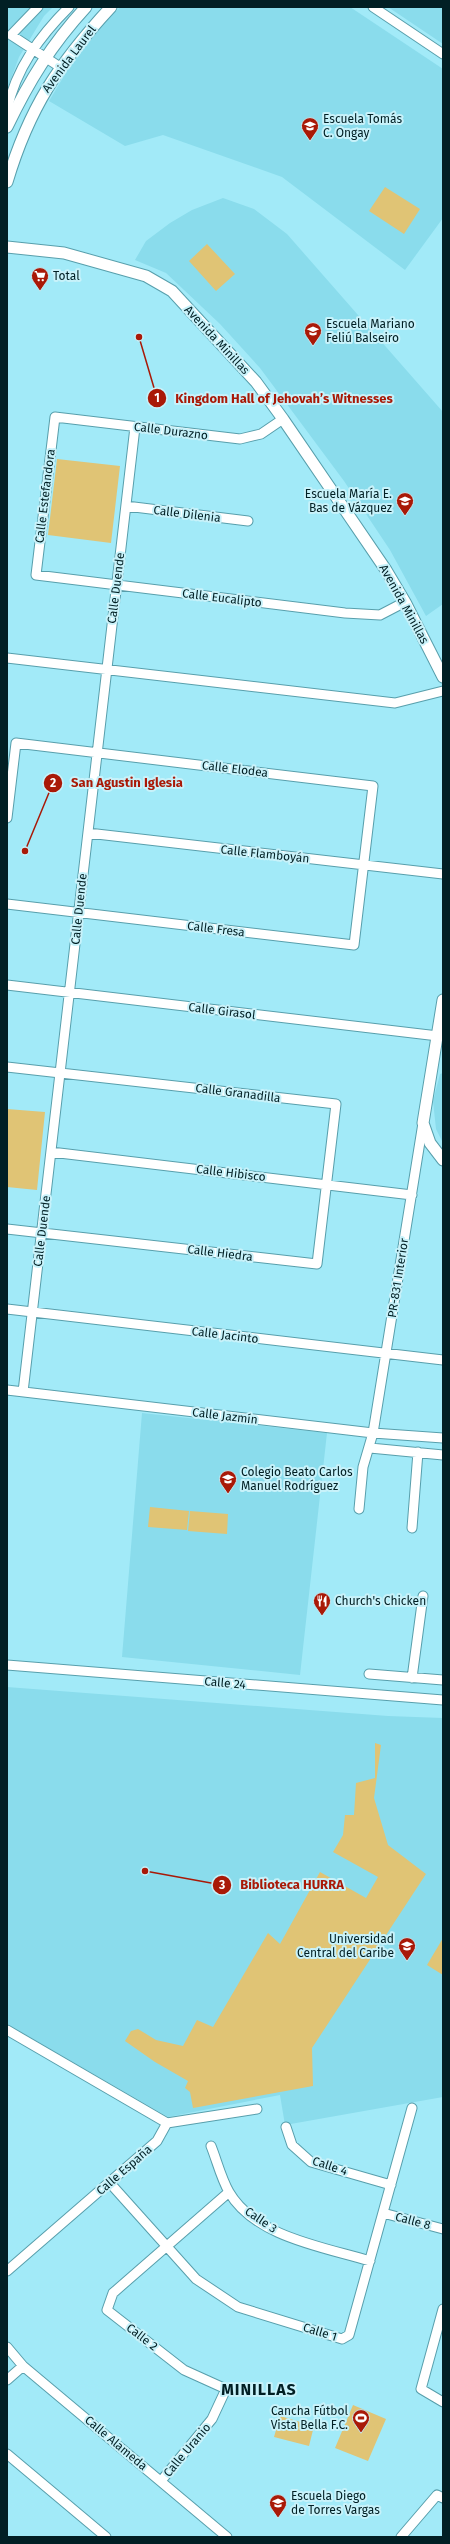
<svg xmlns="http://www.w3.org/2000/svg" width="450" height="2544" font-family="'Fira Sans',sans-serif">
  <rect width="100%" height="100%" fill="#a2eaf8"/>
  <!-- built -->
  <path fill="#8adcec" d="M7,7H53L44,16L19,57L7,90Z
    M120,7H350L443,69V218L405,270L282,177L163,135L125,146L49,101L82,46Z
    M388,7H443V44Z
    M223,198L254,209L287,234L443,412V604L426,616L390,550L344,481L260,368L220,324L166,273L135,260L146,241L170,223L192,210Z
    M443,1073V1143L436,1129L433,1101L440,1074Z
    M142,1413L327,1433L300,1675L122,1657Z
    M7,1687L388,1716L443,1718V2097L285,2125L280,2095L168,2117L7,2024Z"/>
  <!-- green -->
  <path fill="#e0c475" d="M385,187L420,209L404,234L369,211Z
    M207,244L235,274L216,291L189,261Z
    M57,459L120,466L111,543L48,535Z
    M7,1109L45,1112L37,1190L7,1187Z
    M150,1507L189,1511L187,1530L148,1527Z
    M190,1511L228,1514L227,1534L188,1531Z
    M375,1743L381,1745L374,1798L388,1845L426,1874L312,2048L313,2086L193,2108L190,2092L185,2088L188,2081L155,2062L125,2041L131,2031L138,2029L156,2040L183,2046L197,2020L213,2027L268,1933L280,1944L320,1872L366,1898L378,1877L333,1852L343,1835L345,1815H354L356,1783L375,1778Z
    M443,1938V1975L427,1965Z
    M353,2405L386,2419L368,2461L335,2448Z
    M280,2416L314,2426L309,2446L274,2437Z"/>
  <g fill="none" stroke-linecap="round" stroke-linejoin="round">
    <!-- minor casing -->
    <g stroke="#589fac" stroke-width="11">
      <path id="minor" d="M38,7L11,35L60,67
        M373,7L443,54
        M7,110C16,68 40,36 69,7
        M283,419L261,434L240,439L55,417L36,575L345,613L380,615L405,602
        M126,506L248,521
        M7,658L395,703L443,691
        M7,818L16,743L373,786L354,945L7,904
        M88,833L443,874
        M7,985L438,1036
        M7,1067L336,1104L317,1264L7,1229
        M51,1152L412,1195
        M7,1309L443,1360
        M7,1390L373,1433L443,1438
        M23,1392L135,427
        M370,1448L443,1455
        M359,1509L363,1467L373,1433L423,1123
        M412,1528L418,1452
        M7,1665L443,1700
        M369,1674L443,1680
        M412,1678L423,1596
        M7,2030L167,2123
        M286,2127L292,2145L311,2162L391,2185
        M211,2146C217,2161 221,2178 229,2192C255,2237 324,2247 370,2261
        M109,2182L196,2279L238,2307L342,2339L349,2335L412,2108
        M383,2213L443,2229
        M7,2271L157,2141L167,2123L257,2109
        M443,2309L421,2389L443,2402
        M7,2347L23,2366L227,2537
        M7,2380L23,2366
        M7,2454L106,2537
        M161,2481L212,2419L226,2389L184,2370L107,2310L113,2293L229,2192
        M401,2537L437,2495L443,2498"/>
    </g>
    <!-- major casing -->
    <g stroke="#589fac" stroke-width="13">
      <path id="major" d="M7,127C29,81 51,45 86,7
        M7,182C29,108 59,63 111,7
        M7,247L64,253L146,276L172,291L256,382L283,419L386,570L405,602L443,677
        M443,1000L423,1123L430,1143L443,1160"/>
    </g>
    <!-- minor -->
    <use href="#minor" stroke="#fff" stroke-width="9"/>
    <!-- major -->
    <use href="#major" stroke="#fff" stroke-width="11"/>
  </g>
  <!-- icons -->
  <defs>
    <g id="school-pin" transform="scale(0.9)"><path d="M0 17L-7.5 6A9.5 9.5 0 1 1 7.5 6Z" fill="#a91907" stroke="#c8f2fa"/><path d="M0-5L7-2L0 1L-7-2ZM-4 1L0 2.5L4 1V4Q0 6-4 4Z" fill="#fff"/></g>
    <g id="supermarket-pin" transform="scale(0.9)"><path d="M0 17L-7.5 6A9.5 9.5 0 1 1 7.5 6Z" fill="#a91907" stroke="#c8f2fa"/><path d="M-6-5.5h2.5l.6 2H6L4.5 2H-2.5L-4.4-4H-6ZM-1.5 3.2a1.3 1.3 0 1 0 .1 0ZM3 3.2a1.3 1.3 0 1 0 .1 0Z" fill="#fff"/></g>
    <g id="university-pin" transform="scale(0.9)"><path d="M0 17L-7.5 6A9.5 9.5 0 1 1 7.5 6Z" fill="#a91907" stroke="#c8f2fa"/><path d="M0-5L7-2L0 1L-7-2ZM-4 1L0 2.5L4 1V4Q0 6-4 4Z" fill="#fff"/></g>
    <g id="restaurant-pin" transform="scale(0.9)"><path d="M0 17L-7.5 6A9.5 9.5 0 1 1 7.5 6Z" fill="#a91907" stroke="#c8f2fa"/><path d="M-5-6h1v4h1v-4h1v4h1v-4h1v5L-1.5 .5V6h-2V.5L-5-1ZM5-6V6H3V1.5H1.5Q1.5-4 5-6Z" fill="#fff"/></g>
    <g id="stadium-pin" transform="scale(0.9)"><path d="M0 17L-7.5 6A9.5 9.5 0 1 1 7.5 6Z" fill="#a91907" stroke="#c8f2fa"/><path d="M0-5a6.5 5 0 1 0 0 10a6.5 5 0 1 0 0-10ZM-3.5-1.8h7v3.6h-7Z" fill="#fff"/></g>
  </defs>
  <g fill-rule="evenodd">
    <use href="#school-pin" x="310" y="126"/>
    <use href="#supermarket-pin" x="40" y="276"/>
    <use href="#school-pin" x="313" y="331"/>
    <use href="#school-pin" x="405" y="501"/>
    <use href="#university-pin" x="228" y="1479"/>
    <use href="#restaurant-pin" x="322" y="1601"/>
    <use href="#university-pin" x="407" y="1946"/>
    <use href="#stadium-pin" x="361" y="2418"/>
    <use href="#school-pin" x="278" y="2503"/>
  </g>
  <g text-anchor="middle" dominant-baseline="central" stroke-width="4" stroke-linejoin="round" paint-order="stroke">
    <!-- street labels -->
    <g font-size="12" fill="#011f24" stroke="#c8f2fa">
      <text transform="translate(69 59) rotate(-53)">Avenida Laurel</text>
      <text transform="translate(217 340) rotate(47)">Avenida Minillas</text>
      <text transform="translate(171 431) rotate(7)">Calle Durazno</text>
      <text transform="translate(45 496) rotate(-83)">Calle Estefandora</text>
      <text transform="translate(187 514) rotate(7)">Calle Dilenia</text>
      <text transform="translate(116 588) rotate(-83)">Calle Duende</text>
      <text transform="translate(222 598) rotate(7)">Calle Eucalipto</text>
      <text transform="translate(404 604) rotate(61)">Avenida Minillas</text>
      <text transform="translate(235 769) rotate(7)">Calle Elodea</text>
      <text transform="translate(265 854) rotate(6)">Calle Flamboyán</text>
      <text transform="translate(79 909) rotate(-84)">Calle Duende</text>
      <text transform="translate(216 929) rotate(7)">Calle Fresa</text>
      <text transform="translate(222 1011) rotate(7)">Calle Girasol</text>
      <text transform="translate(238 1093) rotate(7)">Calle Granadilla</text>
      <text transform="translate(231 1173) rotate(7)">Calle Hibisco</text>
      <text transform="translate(42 1231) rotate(-83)">Calle Duende</text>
      <text transform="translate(220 1253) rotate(7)">Calle Hiedra</text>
      <text transform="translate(398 1278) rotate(-81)">PR-831 Interior</text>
      <text transform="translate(225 1335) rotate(7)">Calle Jacinto</text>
      <text transform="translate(225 1416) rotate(7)">Calle Jazmín</text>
      <text transform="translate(225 1683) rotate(5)">Calle 24</text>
      <text transform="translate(330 2166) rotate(18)">Calle 4</text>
      <text transform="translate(124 2170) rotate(-41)">Calle España</text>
      <text transform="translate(261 2220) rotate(34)">Calle 3</text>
      <text transform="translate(413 2221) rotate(15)">Calle 8</text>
      <text transform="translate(320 2332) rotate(17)">Calle 1</text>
      <text transform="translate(142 2337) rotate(38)">Calle 2</text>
      <text transform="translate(116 2443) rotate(40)">Calle Alameda</text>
      <text transform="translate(187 2450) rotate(-50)">Calle Uranio</text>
    </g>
    <!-- poi labels -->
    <g font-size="12" fill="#011f24" stroke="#c8f2fa" text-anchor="start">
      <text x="323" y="119">Escuela Tomás<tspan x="323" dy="14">C. Ongay</tspan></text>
      <text x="53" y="276">Total</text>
      <text x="326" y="324">Escuela Mariano<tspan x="326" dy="14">Feliú Balseiro</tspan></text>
      <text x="392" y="494" text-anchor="end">Escuela María E.<tspan x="392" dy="14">Bas de Vázquez</tspan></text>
      <text x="241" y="1472">Colegio Beato Carlos<tspan x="241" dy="14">Manuel Rodríguez</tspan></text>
      <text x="335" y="1601">Church's Chicken</text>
      <text x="394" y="1939" text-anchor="end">Universidad<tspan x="394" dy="14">Central del Caribe</tspan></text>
      <text x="348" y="2411" text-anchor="end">Cancha Fútbol<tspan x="348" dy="14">Vista Bella F.C.</tspan></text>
      <text x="291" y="2496">Escuela Diego<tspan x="291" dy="14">de Torres Vargas</tspan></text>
    </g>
    <!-- district labels -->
    <g font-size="16" font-weight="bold" letter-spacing="1" fill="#011f24" stroke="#c8f2fa">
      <text x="259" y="2389">MINILLAS</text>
    </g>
  </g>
  <!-- callouts -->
  <path fill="none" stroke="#a91907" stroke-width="1.5" d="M139 337L157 398M25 851L53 783M145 1871L222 1885"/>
  <g fill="#a91907" stroke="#c8f2fa" stroke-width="1.5">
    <circle cx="139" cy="337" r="4"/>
    <circle cx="25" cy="851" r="4"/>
    <circle cx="145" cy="1871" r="4"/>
    <circle cx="157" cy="398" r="10"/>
    <circle cx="53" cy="783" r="10"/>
    <circle cx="222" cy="1885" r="10"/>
  </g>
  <g font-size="12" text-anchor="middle" font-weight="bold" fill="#fff">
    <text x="157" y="402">1</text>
    <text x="53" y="787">2</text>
    <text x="222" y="1889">3</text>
  </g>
  <g font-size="13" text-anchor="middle" font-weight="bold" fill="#a91907" stroke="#c8f2fa" stroke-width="4" stroke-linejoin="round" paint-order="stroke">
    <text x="284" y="403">Kingdom Hall of Jehovah’s Witnesses</text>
    <text x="127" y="787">San Agustin Iglesia</text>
    <text x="292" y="1889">Biblioteca HURRA</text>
  </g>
  <!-- border -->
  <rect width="450" height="2544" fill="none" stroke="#011f24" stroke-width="16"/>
</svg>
